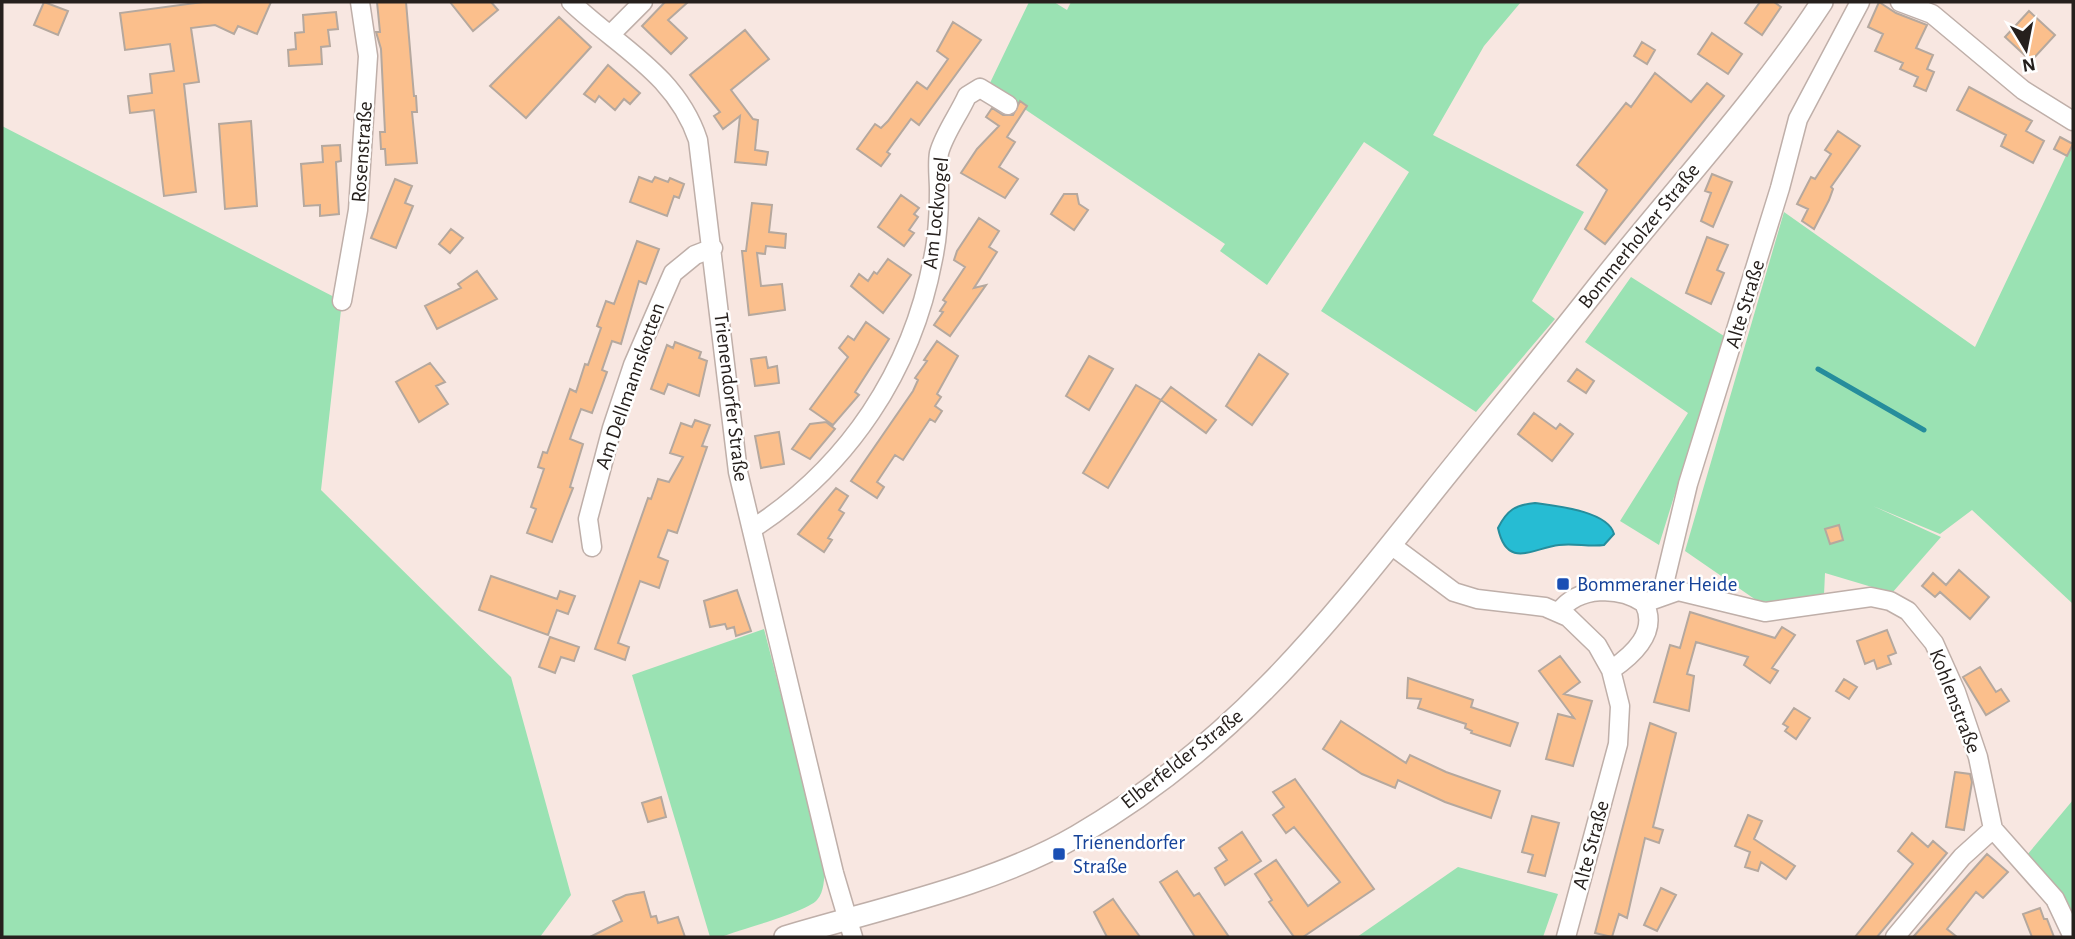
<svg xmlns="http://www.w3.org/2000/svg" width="2075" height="939" font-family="'Alegreya Sans',sans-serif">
  <rect width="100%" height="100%" fill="#f8e7e1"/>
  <!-- green -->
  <path fill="#9ae2b3" d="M1029,2H1054L1067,10L1071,2H1521L1484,46L1433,135L1584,212L1532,301L1555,319L1476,412L1321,311L1409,172L1364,142L1267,285L1220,251L1225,244L989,85Z
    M2,126L342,301L321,490L511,677L571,895L540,937H2Z
    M2073,141V604L1972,510L1940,534L1873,506L1941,537L1892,593L1825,573L1824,595L1764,602L1756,600L1685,551L1784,212L1975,347Z
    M1631,277L1724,336L1659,545L1620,521L1688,413L1585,342Z
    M764,629L826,869C823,879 825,891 817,900C805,913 741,929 721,937H710L632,675Z
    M2073,800V922L2027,855Z
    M1458,867L1558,894L1543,937H1357Z"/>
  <!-- water -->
  <path fill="#26bcd3" stroke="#268d9c" stroke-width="2" d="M1535,503C1556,506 1608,511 1614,534L1604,545C1589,547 1574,543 1559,545C1533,548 1507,570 1498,528C1507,510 1515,505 1535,503Z"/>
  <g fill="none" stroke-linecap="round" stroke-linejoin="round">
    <!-- stream -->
    <path stroke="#268d9c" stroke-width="5" d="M1818,369L1924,430"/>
  </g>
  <!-- building -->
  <path fill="#fbbf8c" stroke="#b5a89e" stroke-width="2" d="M44,2L68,11L58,35L34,25Z
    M203,2H271L257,34L238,26L234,34L215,25L191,28L199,82L184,84L196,192L164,196L154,110L130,113L128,96L152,93L150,74L174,71L170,44L125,50L120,13Z
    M377,2H406L414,96H416L417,112H412L417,163L386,165L385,149H381L380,132H385L381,49L376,32H380Z
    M450,2H491L498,10L473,31Z
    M665,2H688L668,20L687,38L671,54L642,26Z
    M1760,2H1774L1781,7L1762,35L1745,23Z
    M1879,2L1896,13L1927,25L1916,48L1933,55L1927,69L1934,72L1926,91L1914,86L1918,77L1900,69L1903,63L1875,51L1883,34L1868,27Z
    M2029,11L2055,35L2031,61L2005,37Z
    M336,12L338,29L328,30L330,46L321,47L322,64L289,66L288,50L296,49L295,33L304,32L303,15Z
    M559,17L591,47L526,118L490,86Z
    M953,22L981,40L919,125L911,119L887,152L890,154L881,166L857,149L875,124L881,128L888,121L917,82L927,89L948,59L937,51Z
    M745,30L769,59L731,90L753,119L758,120L755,150L768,152L766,165L735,162L740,116L723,129L714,116L720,112L690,75Z
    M1712,33L1742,54L1728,74L1698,54Z
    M1642,42L1655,50L1647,64L1634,56Z
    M608,65L640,93L630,104L624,99L615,110L599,96L595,102L584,94Z
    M1655,73L1691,102L1707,83L1724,96L1605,244L1585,229L1607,190L1577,165L1626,103L1631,107Z
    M1969,87L2032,121L2026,131L2044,141L2033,163L2001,146L2006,135L1957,110Z
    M1020,101L1027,106L1007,137L1015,142L999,167L1018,179L1005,198L961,173L977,149L999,126L986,117L992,108L1003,115H1013Z
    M251,121L257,206L225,209L219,124Z
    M1838,131L1860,146L1831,187L1833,189L1829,200L1814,229L1802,221L1808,209L1797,204L1811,177L1815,179L1831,154L1825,150Z
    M2060,137L2073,144L2067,156L2054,149Z
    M340,145L341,161L336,162L339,214L320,216V205L304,206L301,164L323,162L322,146Z
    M1712,174L1732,182L1713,227L1701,221L1711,193L1705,191Z
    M639,177L652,182L655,177L668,182L670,178L684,184L679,198L674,196L667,216L630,202Z
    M395,179L412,186L405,203L413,206L396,248L371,238Z
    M1064,194H1077L1079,204L1088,210L1074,230L1051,214Z
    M901,195L919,208L914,214L918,217L909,230L914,233L904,246L878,227Z
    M752,203L772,205L769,232L786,234L785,248L766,246L765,254L757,253L761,286L782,284L785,310L749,315L742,251H746Z
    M979,218L999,231L989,247L997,252L974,288L986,285L950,336L934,325L943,312L940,311L946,302L943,300L965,267L954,260L957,251Z
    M451,229L463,238L450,253L439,244Z
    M1707,237L1728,245L1717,270L1724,273L1711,304L1686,293Z
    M637,241L659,249L646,284L639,281L621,344L612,341L602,370L607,372L592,413L581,409L575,425L570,439L583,444L570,487L573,488L552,542L527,533L536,509L531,507L544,469L538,467L543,452L547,453L570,389L576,392L585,364L588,365L601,328L597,326L606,301L614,304Z
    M888,259L911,275L883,313L851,286L859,274L868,281L874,272L877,274Z
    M477,271L497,299L437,329L425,306L461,288L458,284Z
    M866,322L889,339L855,392L859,395L833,425L810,409L848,357L839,348L848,336L854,340Z
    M937,341L958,356L937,394L941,397L935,406L942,411L935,422L930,419L903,460L895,455L877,482L884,487L877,498L851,481L913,391L918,380L915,378L927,361L924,360Z
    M675,342L701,352L699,358L707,361L699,396L668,384L664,394L651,389L667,345L673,348Z
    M1259,354L1288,374L1252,425L1226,406Z
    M1089,356L1113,369L1089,410L1066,396Z
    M766,357L768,368L777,366L779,383L755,386L751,359Z
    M430,363L445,382L436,386L448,404L419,422L396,382Z
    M1577,369L1594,381L1586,393L1568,381Z
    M1136,385L1161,400L1108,488L1083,473Z
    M1171,387L1216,420L1206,433L1161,400Z
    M1534,413L1556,429L1560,424L1573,434L1552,461L1518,434Z
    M695,420L710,425L702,446L707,447L677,533L668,530L658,557L668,561L659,588L640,581L618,643L629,647L625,660L595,649L648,498L651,499L658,479L669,482L683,457L670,453L681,423L692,427Z
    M826,422L835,429L810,459L792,449L810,424Z
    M779,432L784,464L761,468L755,436Z
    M836,488L848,496L839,510L844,513L828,538L832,540L824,552L798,534Z
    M1839,525L1843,540L1830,544L1825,529Z
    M1959,570L1989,597L1970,619L1940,592L1935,597L1922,586L1933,573L1946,585Z
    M491,576L557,599L560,591L575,596L568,614L557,610L548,635L479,610Z
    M737,590L751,631L736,636L734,627L727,629L725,624L710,627L704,601Z
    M1690,612L1775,638L1782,627L1795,635L1772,668L1778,671L1770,683L1744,665L1748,657L1696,642L1687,674L1694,676L1689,711L1654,702L1670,645L1680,648Z
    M1887,630L1896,653L1888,656L1891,664L1877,669L1874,660L1865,664L1857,641Z
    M550,637L579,647L574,661L561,657L555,673L539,667Z
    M1560,656L1580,682L1564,694L1592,701L1573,766L1546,759L1558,714L1574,718L1539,671Z
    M1980,667L1996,692L2001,689L2009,701L1986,715L1963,677Z
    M1408,678L1473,700L1471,707L1518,723L1510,746L1471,733L1472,731L1465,728L1466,724L1418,708L1421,699L1407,698Z
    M1844,679L1857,687L1849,699L1836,691Z
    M1794,708L1810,718L1796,739L1785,731L1788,727L1783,724Z
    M1341,721L1406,763L1410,755L1446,772L1500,791L1491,818L1445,802L1398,780L1395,788L1362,774L1323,749Z
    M1650,723L1676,733L1653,827L1663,830L1659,843L1645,838L1627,918L1619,914L1612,937L1595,933Z
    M1955,772L1970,774L1972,782L1964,830L1946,827Z
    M1295,779L1374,889L1303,937H1294L1269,902L1272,900L1255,874L1276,860L1308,906L1340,882L1294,827L1286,833L1273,815L1284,807L1273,792Z
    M661,797L666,817L648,822L642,803Z
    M1748,815L1762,821L1754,839L1795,866L1786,879L1761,862L1758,871L1745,867L1750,852L1735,846Z
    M1532,816L1559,823L1545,876L1528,872L1533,855L1522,852Z
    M1242,832L1261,861L1225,885L1215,868L1227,860L1219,848Z
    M1912,833L1928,847L1933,841L1947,853L1877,937H1855L1913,864L1898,851Z
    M1987,854L2008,872L1983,898L1976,892L1947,929L1957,937H1913Z
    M1177,871L1194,896L1199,893L1229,937H1195L1160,882Z
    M1661,888L1676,895L1657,931L1644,925Z
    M644,892L651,917L656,916L658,923L678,917L685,937H590L622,921L613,901L626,895Z
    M1113,899L1122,912L1140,937H1107L1094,912Z
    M2040,908L2044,919H2047L2054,937H2032L2023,914Z"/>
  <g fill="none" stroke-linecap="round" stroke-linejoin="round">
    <!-- minor casing -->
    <g stroke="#bfafa9" stroke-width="21">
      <path id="minor" d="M571,2C618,47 676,74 698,140L738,472L834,873L853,937
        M1900,2L1932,14L2023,90L2073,121
        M611,34L643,2
        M342,301L358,210L368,56L360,2
        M752,529C848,467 912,371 933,259C938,236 939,214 939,190C939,179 937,164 939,153C944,134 959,114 967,96L980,88L1008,105
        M1391,545L1454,592L1477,599L1545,607L1568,617L1597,645L1611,670L1620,706L1618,744L1566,937
        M592,547L588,519L612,428L633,365L673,273L695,255L713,248
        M1666,594L1665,580L1688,484L1780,188L1798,119L1860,2
        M1644,603L1678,591L1765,612L1871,597L1890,601L1908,611L1934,643L1956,692L1978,757L1993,829L2055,899L2073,937
        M1559,612C1578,586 1619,586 1644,603C1659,632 1633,655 1611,670
        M1895,937L1962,857L1993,829"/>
    </g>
    <!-- major casing -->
    <g stroke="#bfafa9" stroke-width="24">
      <path id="major" d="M785,937C878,909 993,885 1077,836C1232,746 1323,630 1432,493C1488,423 1544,355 1599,285C1673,191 1757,102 1822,2"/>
    </g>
    <!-- minor -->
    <use href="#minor" stroke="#fff" stroke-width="18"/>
    <!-- major -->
    <use href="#major" stroke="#fff" stroke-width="21"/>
  </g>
  <!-- markers -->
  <g fill="#1a4fb4" stroke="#fff" stroke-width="2.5">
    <rect x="1556" y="577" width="14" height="14" rx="3.5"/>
    <rect x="1052" y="847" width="14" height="14" rx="3.5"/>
  </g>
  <g text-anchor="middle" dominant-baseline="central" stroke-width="5" stroke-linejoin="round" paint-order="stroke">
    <!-- street labels -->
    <g font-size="21" fill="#26201d" stroke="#fff">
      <text transform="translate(362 152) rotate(-86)">Rosenstraße</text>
      <text transform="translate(936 213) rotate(-84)">Am Lockvogel</text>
      <text transform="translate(1639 236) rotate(-51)">Bommerholzer Straße</text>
      <text transform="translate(1745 304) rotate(-73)">Alte Straße</text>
      <text transform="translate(630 386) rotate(-71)">Am Dellmannskotten</text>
      <text transform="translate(731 397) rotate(83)">Trienendorfer Straße</text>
      <text transform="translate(1955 701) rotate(69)">Kohlenstraße</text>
      <text transform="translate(1182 759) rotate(-38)">Elberfelder Straße</text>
      <text transform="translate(1591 845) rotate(-75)">Alte Straße</text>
    </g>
    <!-- transit labels -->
    <g font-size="21" fill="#164399" stroke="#fff" text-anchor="start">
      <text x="1577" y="584">Bommeraner Heide</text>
      <text x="1073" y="842">Trienendorfer<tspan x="1073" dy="24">Straße</tspan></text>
    </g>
  </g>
  <!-- border -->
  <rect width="2075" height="939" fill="none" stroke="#26201d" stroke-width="7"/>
  <!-- north arrow -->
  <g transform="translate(2026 49) rotate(170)" stroke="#ffffff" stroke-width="5" paint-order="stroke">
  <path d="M0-5L12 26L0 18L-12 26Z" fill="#26201d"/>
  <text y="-10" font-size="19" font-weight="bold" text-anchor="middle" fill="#26201d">N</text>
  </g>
</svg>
